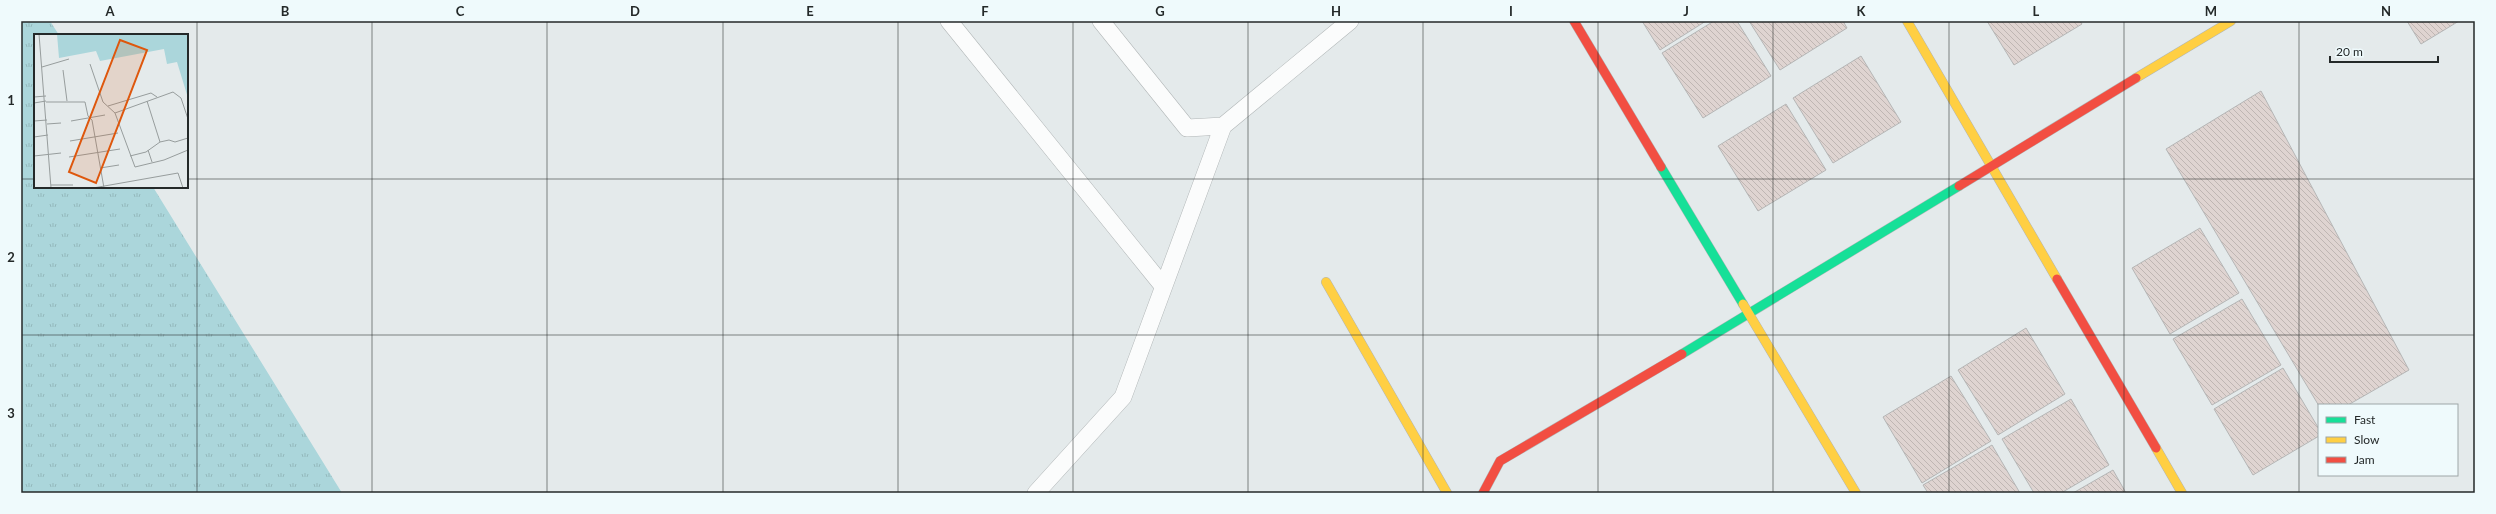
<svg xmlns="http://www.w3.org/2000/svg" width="2496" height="514" font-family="Lato,sans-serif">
  <defs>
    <pattern id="grass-tufts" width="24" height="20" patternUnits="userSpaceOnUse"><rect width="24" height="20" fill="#abd6db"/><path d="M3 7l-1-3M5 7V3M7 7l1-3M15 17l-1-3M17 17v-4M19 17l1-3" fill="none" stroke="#93b8bc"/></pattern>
    <pattern id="building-back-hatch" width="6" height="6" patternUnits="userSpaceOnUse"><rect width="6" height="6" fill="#dfd4d1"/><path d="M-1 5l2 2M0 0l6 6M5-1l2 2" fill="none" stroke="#bfb6b3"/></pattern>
  </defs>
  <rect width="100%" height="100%" fill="#e4eaeb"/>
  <!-- grass -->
  <path fill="url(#grass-tufts)" d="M21,21H50L59,35H35V187H153L342,493H21Z"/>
  <!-- building -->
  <path fill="url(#building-back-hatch)" stroke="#b5b6b6" d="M1642,21H1706L1660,50Z
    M1714,21H1737L1771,76L1703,118L1662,53Z
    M1749,21H1843L1847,28L1780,70Z
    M1987,21H2080L2082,24L2014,65Z
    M2407,21H2459L2421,44Z
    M1861,56L1901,122L1833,163L1793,98Z
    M2261,91L2409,370L2348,405L2319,406L2166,149Z
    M1786,104L1826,170L1758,211L1718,146Z
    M2200,228L2239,293L2170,334L2132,268Z
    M2242,299L2281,365L2212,405L2173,339Z
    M2026,328L2065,394L1998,435L1958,370Z
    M2283,368L2319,429V436L2253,475L2214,409Z
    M1951,376L1991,441L1922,483L1883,417Z
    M2071,399L2109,465L2061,493H2034L2002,439Z
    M1992,445L2020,493H1928L1923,485Z
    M2113,470L2126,493H2073Z"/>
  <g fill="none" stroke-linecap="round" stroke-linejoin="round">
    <!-- lane casing -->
    <g stroke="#b1b6b7" stroke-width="18">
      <path id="lane" d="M949,21L1163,286
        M1101,21L1187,128L1223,126L1350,21
        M1036,493L1123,397L1223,126"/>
    </g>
    <!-- fast casing -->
    <g stroke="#b1b6b7" stroke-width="10">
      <path id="fast" d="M1661,167L1743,304
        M1682,354L1959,186"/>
    </g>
    <!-- slow casing -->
    <g stroke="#b1b6b7" stroke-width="10">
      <path id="slow" d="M1907,21L2057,279
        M2136,78L2231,21
        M1326,282L1447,493
        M1743,304L1856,493
        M2156,448L2182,493"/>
    </g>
    <!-- jam casing -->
    <g stroke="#b1b6b7" stroke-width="10">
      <path id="jam" d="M1574,21L1661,167
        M1959,186L2136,78
        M2057,279L2156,448
        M1483,493L1500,461L1682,354"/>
    </g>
    <!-- lane -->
    <use href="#lane" stroke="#fbfcfc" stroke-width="17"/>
    <!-- fast -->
    <use href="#fast" stroke="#16e098" stroke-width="9"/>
    <!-- slow -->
    <use href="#slow" stroke="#ffcf43" stroke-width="9"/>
    <!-- jam -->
    <use href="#jam" stroke="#f24e42" stroke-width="9"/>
  </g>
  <!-- grid -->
  <path fill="none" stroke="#242929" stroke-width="1" stroke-opacity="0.55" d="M197,21V493M372,21V493M547,21V493M723,21V493M898,21V493M1073,21V493M1248,21V493M1423,21V493M1598,21V493M1773,21V493M1949,21V493M2124,21V493M2299,21V493M21,179H35M187,179H2475M21,335H2475"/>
  <!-- overview -->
  <g transform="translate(34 34)">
    <rect width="154" height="154" fill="#e4eaeb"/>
    <path d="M23,0H154V64L143,28L133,30L130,15L66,27L62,17L25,24Z" fill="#abd6db"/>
    <path fill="none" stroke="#979d9d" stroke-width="1" d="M5,0L17,154M56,30L69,68L81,79M8,33L35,25M29,36L33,67M0,63L12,62M113,67L126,108M12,68H51L54,82L58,86L70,154M0,69L12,67M74,72L117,59L123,63M154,85L147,64L139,58L81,79L101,133L130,126L154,116M0,87L13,86M37,87L71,81M13,90L27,89M0,103L14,101M36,107L84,99M114,116L118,128M0,122L27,119M96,122L112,118L126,108L135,106L141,108L154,104M35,123L86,115M66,134L85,131M17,151H39M59,154L144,139L149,154"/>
    <path fill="#de570d" fill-opacity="0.15" stroke="#de570d" stroke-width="2" d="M86,6L113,16L62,149L35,138Z"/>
    <rect width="154" height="154" fill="none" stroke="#242929" stroke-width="2"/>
  </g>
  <!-- border -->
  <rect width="2496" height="514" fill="none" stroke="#effafc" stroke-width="44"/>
  <!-- legend -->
  <rect x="2318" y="404" width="140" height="72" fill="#effafc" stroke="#9ea6a8"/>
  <rect x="2326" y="417" width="20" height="6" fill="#16e098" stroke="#9ea6a8"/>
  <text x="2354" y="424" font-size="12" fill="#242929">Fast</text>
  <rect x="2326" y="437" width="20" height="6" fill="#ffcf43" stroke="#9ea6a8"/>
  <text x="2354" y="444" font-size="12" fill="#242929">Slow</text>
  <rect x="2326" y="457" width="20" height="6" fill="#f24e42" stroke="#9ea6a8"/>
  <text x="2354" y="464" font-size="12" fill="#242929">Jam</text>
  <!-- scale -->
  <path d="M2330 56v6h108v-6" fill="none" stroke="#242929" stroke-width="2"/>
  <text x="2336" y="56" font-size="12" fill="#242929" stroke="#effafc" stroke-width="3" paint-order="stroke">20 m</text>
  <rect x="22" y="22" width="2452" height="470" fill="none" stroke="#242929" stroke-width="1.5"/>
  <g font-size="13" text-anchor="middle" font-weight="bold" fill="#242929">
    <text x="110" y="16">A</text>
    <text x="285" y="16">B</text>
    <text x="460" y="16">C</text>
    <text x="635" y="16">D</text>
    <text x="810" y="16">E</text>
    <text x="985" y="16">F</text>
    <text x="1160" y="16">G</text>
    <text x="1336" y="16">H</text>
    <text x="1511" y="16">I</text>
    <text x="1686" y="16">J</text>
    <text x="1861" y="16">K</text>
    <text x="2036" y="16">L</text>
    <text x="2211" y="16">M</text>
    <text x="2386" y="16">N</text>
    <text x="11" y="105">1</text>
    <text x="11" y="262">2</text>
    <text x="11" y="418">3</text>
  </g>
</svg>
